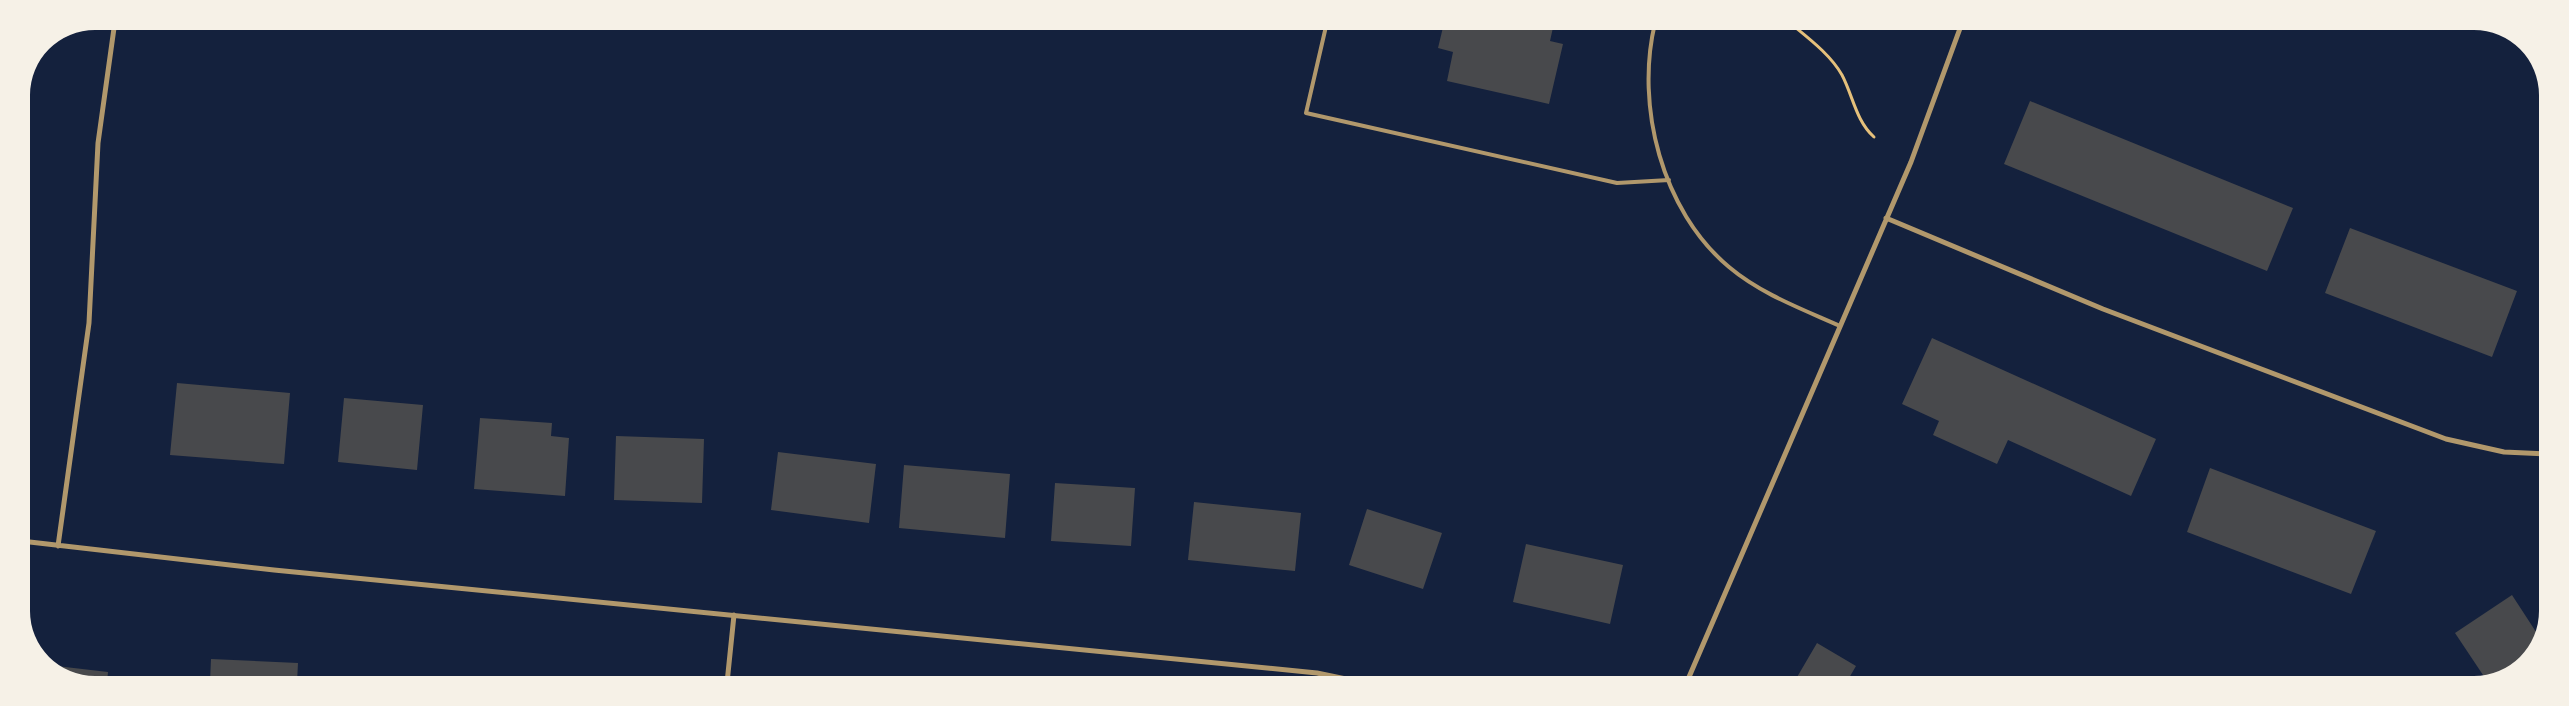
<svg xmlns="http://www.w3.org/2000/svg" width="2569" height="706" font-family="Bitter,serif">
  <rect width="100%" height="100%" fill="#14213d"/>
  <!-- building -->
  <path fill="#48494c" d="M1444,23H1554L1550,41L1563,44L1549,104L1447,81L1453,52L1438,48Z
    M2030,101L2293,208L2267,271L2004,164Z
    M2350,228L2517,291L2492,357L2325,293Z
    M1932,338L2156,439L2131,496L2008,440L1997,464L1933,435L1939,421L1902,404Z
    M177,383L290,393L284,464L170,455Z
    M344,398L423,405L417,470L338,462Z
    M480,418L552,423L551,436L569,438L565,496L474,489Z
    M616,436L704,439L702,503L614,500Z
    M778,452L876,464L869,523L771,510Z
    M904,465L1010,474L1005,538L899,528Z
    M2210,468L2376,531L2351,594L2187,532Z
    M1055,483L1135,488L1131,546L1051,541Z
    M1194,502L1301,513L1295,571L1188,560Z
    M1367,509L1442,533L1423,589L1349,565Z
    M1526,544L1623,565L1610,624L1513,602Z
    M2512,595L2540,638L2519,669L2487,681L2455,633Z
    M1817,643L1856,666L1849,678L1859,684H1793Z
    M211,659L298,663L297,683L210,682Z
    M48,665L108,672L107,682H76Z"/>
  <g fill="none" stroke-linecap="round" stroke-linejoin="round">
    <!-- path -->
    <path stroke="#e5c07b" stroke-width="3" d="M1790,23C1808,38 1830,54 1842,75C1853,96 1856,121 1874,137"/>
    <!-- service -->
    <path stroke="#b1986c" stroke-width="4" d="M1327,22L1306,113L1617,183L1669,180
      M1655,23C1635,106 1662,211 1729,267C1761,294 1802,309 1840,326
      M2287,23L2292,25L2298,23"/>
    <!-- minor -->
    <path stroke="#b1986c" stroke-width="5" d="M1886,218L2103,309L2446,439L2504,452L2546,454
      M21,541L274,570L1317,673L1370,684
      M58,546L89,323L98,143L115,21
      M727,683L734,615
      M1686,684L1911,162L1962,23"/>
  </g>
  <!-- crop -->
  <path d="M0 0H2569V706H0ZM95 30H2474A65 65 0 0 1 2539 95V611A65 65 0 0 1 2474 676H95A65 65 0 0 1 30 611V95A65 65 0 0 1 95 30Z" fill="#f6f1e7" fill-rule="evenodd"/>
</svg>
